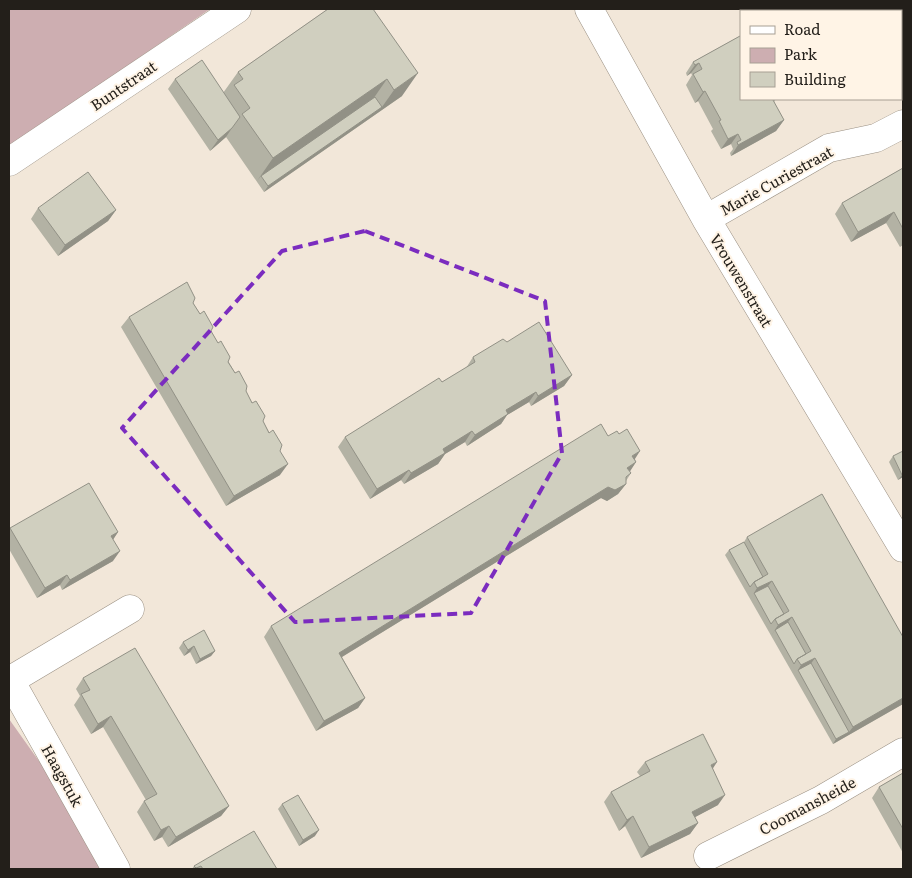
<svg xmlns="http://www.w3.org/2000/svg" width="912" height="878" font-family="Literata,serif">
  <rect width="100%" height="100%" fill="#f2e7d9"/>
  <!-- green -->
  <path fill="#cdaeb1" d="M9,9H210L9,147Z
    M9,719L46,771L103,869H9Z"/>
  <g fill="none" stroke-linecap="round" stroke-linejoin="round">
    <!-- minor casing -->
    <g stroke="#9b9184" stroke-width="29">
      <path id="minor" d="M589,9L706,219L903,548
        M9,162L237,9
        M706,219L829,148L876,138L903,124
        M10,680L116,869
        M9,681L130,609
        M708,856L821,800L903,752"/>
    </g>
    <!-- minor -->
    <use href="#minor" stroke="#fff" stroke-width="28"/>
  </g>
  <!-- wall -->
  <path fill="#b3b2a4" d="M328,9L402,96L264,192L226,137L210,151L168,89L175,79L223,93L238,72Z
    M903,9V66L901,62V11Z
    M740,36L741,99H776L774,102L784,120L776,131L731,156L730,153L733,149L731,144L721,149L711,131L713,129L698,101L695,103L686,85L692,75L691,73L687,76L686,73L693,62Z
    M903,168V245L900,247L886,223L851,242L835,214L842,203Z
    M38,208L116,210L108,221L58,256L31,219Z
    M193,303L211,331L280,451V475L226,506L121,327L129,317Z
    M507,342L572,375L564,386L531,406L529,402L507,415L501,424L467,446L465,442L445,454L438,464L404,484L401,480L370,499L338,447L345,437L442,382L466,368L473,357Z
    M608,436L635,459L636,462L629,471L631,473L626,481V484L618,494L607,501L601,498L342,657L365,698L358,708L316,731L264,637L271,626Z
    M893,456L903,477L898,480L889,462Z
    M10,528L118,532L113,539V561L62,590L60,585L37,598L9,549V530Z
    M747,537L903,637V704L833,744L725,555L729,550L744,542Z
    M183,642L215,651L211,656L196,664L190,652L184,656L179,648Z
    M83,678L229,806L221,816L168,847L162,837L154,841L137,812L144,801L146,800L103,727L91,734L74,705L80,696L76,689Z
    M645,762L713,769L718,805L695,817L698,823L690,834L641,858L625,826L619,831L604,802L611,792L640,776L637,772Z
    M903,773V853L872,798L879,787Z
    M282,804L315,836L299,846L278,809Z
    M194,866L277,869H192Z"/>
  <!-- shaded-wall -->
  <path fill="#929186" d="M903,54V58L901,61V55Z
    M699,63L691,73L687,76L695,65Z
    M418,73L402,96L264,192L268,186L382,107L394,90Z
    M387,79L371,102L261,176L257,181L273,158Z
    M705,91L698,101L695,103L703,92Z
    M784,120L776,131L731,156L738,145Z
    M232,128L226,137L210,151L218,140Z
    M738,134L731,144L721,149L728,139Z
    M116,210L108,221L58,256L65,245Z
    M894,212L886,223L851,242L858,232Z
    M572,375L564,386L531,406L538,396Z
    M536,392L529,402L507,415L501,424L467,446L475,435L506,410Z
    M472,431L465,442L445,454L438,464L404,484L411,473L443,449Z
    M640,451L633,462L632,456Z
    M636,462L629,473L627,468Z
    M288,464L280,475L226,506L234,496Z
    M409,470L401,480L370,499L377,489Z
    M903,474V477L898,480L902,475Z
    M626,484L618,494L607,501L601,498L332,663L339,653L608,487Z
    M118,532L111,543V536Z
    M120,551L113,561L62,590L70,580Z
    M67,575L60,585L37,598L45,588Z
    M772,581L764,591L754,593L757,588Z
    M792,617L784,627L775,630L771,636L778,625Z
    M194,646L190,652L184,656L188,650Z
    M215,651L211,656L196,664L200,659Z
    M815,658L807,669L798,670L801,665Z
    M365,698L358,708L316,731L324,721Z
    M903,698V704L833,744L836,739L849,732L853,727Z
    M111,716L103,727L91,734L98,724Z
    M717,762L710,773L711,765Z
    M725,795L718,805L684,823L692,812Z
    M229,806L221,816L168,847L176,837Z
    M633,816L625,826L619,831L627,820Z
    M698,823L690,834L641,858L649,847Z
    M169,826L162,837L154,841L161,830Z
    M319,830L315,836L299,846L303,840Z"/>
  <!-- building -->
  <path fill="#d0cfbf" stroke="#929186" d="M328,9H373L418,73L394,90L387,79L273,158L242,114L250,108L234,85L243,79L238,72Z
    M877,9H903V54L901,55V11H872Z
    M740,36L741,38V99H774L773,100L784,120L738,145L737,142L741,140L738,134L728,139L719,121L721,120L705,91L703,92L693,74L702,69L699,63L695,65L693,62Z
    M202,60L240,117L232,128L218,140L175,79Z
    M375,97L382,107L268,186L261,176Z
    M903,168V229L894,212L858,232L842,203Z
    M88,172L116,210L65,245L38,208Z
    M187,282L195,298L193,303L200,314L204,311L213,327L211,331L218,343L221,341L222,343L230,357L228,362L235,373L239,371L247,386L246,391L252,403L256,401L265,416L263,421L269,433L273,430L282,445L280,451L288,464L234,496L129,317Z
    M539,322L572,375L538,396L536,392L506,410L508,414L475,435L472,431L443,449L445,453L411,473L409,470L377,489L345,437L439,378L442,382L475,362L473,357L503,339L507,342Z
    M601,424L608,436L617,431L619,434L627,429L640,451L632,456L636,462L627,468L631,473L626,477V484L615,490L608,487L339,653L365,698L324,721L271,626Z
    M903,451V474L902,475L893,456Z
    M89,483L118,532L111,536L120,551L70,580L67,575L45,588L10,528Z
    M822,494L903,637V698L853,727L815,658L801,665L797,659L811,651L792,617L778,625L775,619L789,611L772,581L757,588L754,582L768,574L747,537Z
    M744,542L763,577L754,582L750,587L729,550Z
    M768,586L784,614L775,619L771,624L754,593Z
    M788,622L806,654L797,659L794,664L775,630Z
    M204,630L215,651L200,659L194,646L188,650L183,642Z
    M135,648L229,806L176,837L169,826L161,830L144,801L157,794L111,716L98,724L81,694L90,690L83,678Z
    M811,663L849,732L836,739L798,670Z
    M703,734L717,762L711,765L725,795L692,812L698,823L649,847L633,816L627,820L611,792L650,771L645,762Z
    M903,773V829L879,787Z
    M298,795L319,830L303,840L282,804Z
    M254,831L277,869H203L201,866L196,868L194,866Z"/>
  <!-- marked area -->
  <path fill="none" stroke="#7b2cbf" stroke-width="4" stroke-dasharray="10 6" stroke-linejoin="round" d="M365,231L545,301L562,453L471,613L295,622L122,428L282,251Z"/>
  <g text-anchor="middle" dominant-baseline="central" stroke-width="4" stroke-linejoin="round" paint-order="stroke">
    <!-- street labels -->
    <g font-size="15" fill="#231f1a" stroke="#fff4e6">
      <text transform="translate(123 85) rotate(-34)">Buntstraat</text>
      <text transform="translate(776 180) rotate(-29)">Marie Curiestraat</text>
      <text transform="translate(742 280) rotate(59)">Vrouwenstraat</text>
      <text transform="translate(63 775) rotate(61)">Haagstuk</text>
      <text transform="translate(807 805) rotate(-28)">Coomansheide</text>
    </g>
  </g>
  <!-- border -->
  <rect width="912" height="878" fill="none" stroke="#231f1a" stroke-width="20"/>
  <!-- legend -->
  <rect x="740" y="10" width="162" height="90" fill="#fff4e6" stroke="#a79f94"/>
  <rect x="750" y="26" width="25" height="8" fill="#ffffff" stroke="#a79f94"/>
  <text x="784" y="35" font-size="15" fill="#231f1a">Road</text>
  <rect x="750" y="48" width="25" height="15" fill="#cdaeb1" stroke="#a79f94"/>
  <text x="784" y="60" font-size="15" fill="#231f1a">Park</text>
  <rect x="750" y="72" width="25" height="15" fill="#d0cfbf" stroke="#a79f94"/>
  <text x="784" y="85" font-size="15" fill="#231f1a">Building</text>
</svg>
